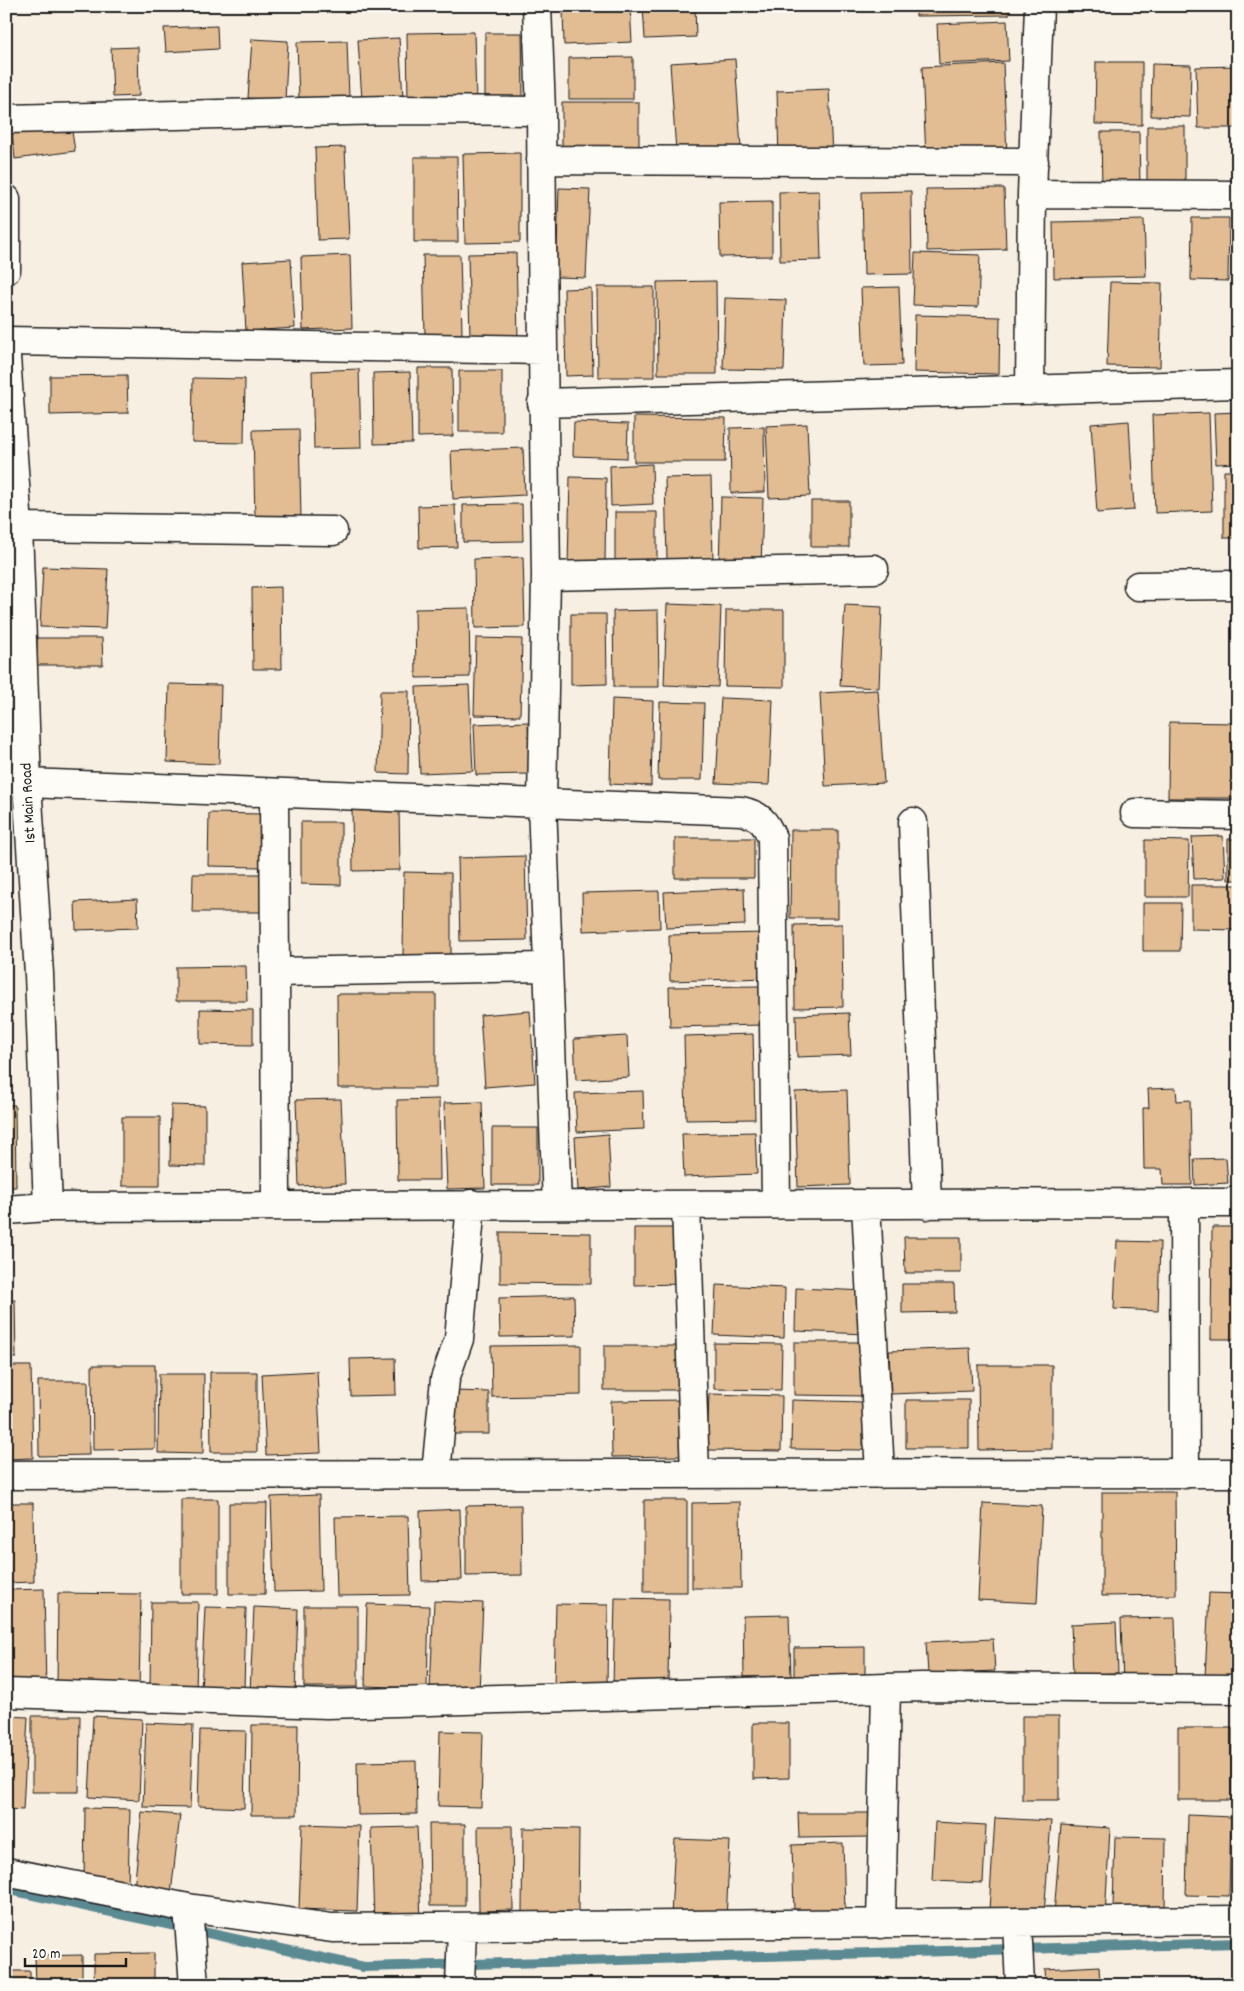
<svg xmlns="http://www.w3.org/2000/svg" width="1244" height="1991" font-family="Dekko,sans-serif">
  <rect width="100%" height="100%" fill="#f8efe3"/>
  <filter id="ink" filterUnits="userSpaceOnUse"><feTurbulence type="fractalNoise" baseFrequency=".02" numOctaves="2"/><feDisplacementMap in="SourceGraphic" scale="10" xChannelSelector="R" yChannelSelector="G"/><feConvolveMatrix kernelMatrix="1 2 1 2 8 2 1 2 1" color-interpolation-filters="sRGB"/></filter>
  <g filter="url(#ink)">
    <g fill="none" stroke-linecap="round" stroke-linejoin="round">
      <!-- stream -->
      <path stroke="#5b8a93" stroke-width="10" d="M6,1889L364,1967L1238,1943"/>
    </g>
    <!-- building -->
    <path fill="#e2bc92" stroke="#1c1c1c" d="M252,6H298L252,8Z
      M695,6L696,37L645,39L643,7Z
      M916,6H1009V15L916,16Z
      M630,7L632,42L564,45L563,10Z
      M1007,21L1009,61L939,64L937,24Z
      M217,26L218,49L166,52L164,28Z
      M474,32L476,100L408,102L407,33Z
      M485,33H522L523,100H485Z
      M399,38L403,97L362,100L358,40Z
      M252,39L288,41L285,100L248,98Z
      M347,41L349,98L299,100L297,42Z
      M138,47L139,96L113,97L111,48Z
      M633,57V99H569V58Z
      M735,59L741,148L676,152L670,63Z
      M1096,62H1142V125L1095,124Z
      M1003,63L1007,154L926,158L922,67Z
      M1152,64L1191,65L1190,117L1151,116Z
      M1237,66L1238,128H1198L1196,67Z
      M829,89L832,157L779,159L777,91Z
      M562,102H639V156H562Z
      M71,125L75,151L15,159L12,133Z
      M1147,126H1185V188H1147Z
      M1101,132H1139L1140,188L1102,189Z
      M345,147L349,239L318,240L315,148Z
      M520,153V242L465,243L463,154Z
      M414,157H457L458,242H414Z
      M559,188L590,189L586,278L556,277Z
      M1004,188L1006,249L927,251L926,189Z
      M819,191L821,260L780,261L779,192Z
      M911,191L912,274L864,275L862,192Z
      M772,201V256L720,257L719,202Z
      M1237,216H1238V276Z
      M1192,218H1229L1228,281L1191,280Z
      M1144,220L1146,276L1054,278L1053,222Z
      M516,253L518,338L470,339L468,254Z
      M915,253L980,255L978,307L913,305Z
      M350,255L352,328L303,330L301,257Z
      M423,255H460L462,334L425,335Z
      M291,259L295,328L246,331L242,262Z
      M716,281L717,374H658L657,282Z
      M1110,282L1162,283L1160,367L1107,366Z
      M597,287H654V377H598Z
      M899,287L902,365L864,366L861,288Z
      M591,288L593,375L566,376L564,289Z
      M725,298L786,300L784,370L723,369Z
      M915,315L1000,317L999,374L914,372Z
      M418,368H452L453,436L418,437Z
      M359,369L361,448L314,449L312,371Z
      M459,371H502V432H459Z
      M410,372L412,443L374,444L373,373Z
      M127,375L128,413L50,415V376Z
      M193,378L245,379L244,443L192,442Z
      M1238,412V463L1216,464L1214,413Z
      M1209,413L1212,511L1155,513L1152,415Z
      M634,417L726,418L725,462H634Z
      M1129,421L1134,510L1097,513L1091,424Z
      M574,422L628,424L627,458L573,456Z
      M807,424L810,496L769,498L766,426Z
      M764,427L765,492L731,493L730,428Z
      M299,429L301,518L255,519L253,430Z
      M523,448L525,495L453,499L451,451Z
      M652,464L653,504L611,506L610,466Z
      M1224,471H1238V538H1224Z
      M570,477L606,478L605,567L568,566Z
      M711,477L713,559L667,560L665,478Z
      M721,497L763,498L761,569L719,567Z
      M811,501H849V547H811Z
      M522,504L523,541L463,542V505Z
      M455,505L457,547L419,548L418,506Z
      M615,512H657V569H615Z
      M523,557L525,627L475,628L474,559Z
      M43,567L108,569L105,629L40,627Z
      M281,587L282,669H253L252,588Z
      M667,604L721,606L718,687L664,685Z
      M845,605L882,607L879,688L840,686Z
      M469,608L470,677L416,678L415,609Z
      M658,610L659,687H614L613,611Z
      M726,610H784V687L725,686Z
      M571,614H606L607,684L571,685Z
      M37,638H102L103,665H37Z
      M476,638L522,639L520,716L474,715Z
      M169,684L221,685L219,764L167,762Z
      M469,685L473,771L420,773L416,687Z
      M878,690L884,783L825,786L820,693Z
      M380,691H409L408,774L378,773Z
      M721,698L773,700L769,785L716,783Z
      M612,699L653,701L651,786L610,784Z
      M660,702L704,703L702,780H658Z
      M528,722L530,774L476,775L474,724Z
      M1169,722L1235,723V798H1168Z
      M399,807L400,870L353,871L352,808Z
      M209,813L262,814L261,867L208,866Z
      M301,822H341V885L301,884Z
      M791,830H838V918H790Z
      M1223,836L1225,878L1194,879L1192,837Z
      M675,838H754V878H675Z
      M1228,839H1238V880H1228Z
      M1145,840L1189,841L1188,897H1145Z
      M525,856L527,940L460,941L458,858Z
      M404,872L451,873V955H403Z
      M193,874H265V912H192Z
      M1191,885H1238V930L1191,929Z
      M744,888L745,925L666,928L664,892Z
      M659,891L660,928L583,931L582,893Z
      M137,899L138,928L76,930L75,902Z
      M1143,903H1181L1180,951H1143Z
      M842,924L843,1007L795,1008L794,925Z
      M766,933L768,978L670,981L669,935Z
      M246,966L247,1001H176V967Z
      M763,986L764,1025L670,1027L669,987Z
      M337,994H436V1088H338Z
      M200,1009L253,1010V1045L200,1044Z
      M530,1011L535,1083L485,1087L480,1015Z
      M849,1013L851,1055L797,1057L796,1015Z
      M753,1034L755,1119L686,1120L684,1036Z
      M627,1036L629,1077L576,1080L574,1039Z
      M1176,1088L1177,1101L1190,1100L1192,1185H1163L1162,1169H1144L1143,1108H1149L1148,1089Z
      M847,1090L850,1185L798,1187L795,1092Z
      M643,1091L644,1129L577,1132L575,1093Z
      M341,1099L345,1184L299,1186L296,1100Z
      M439,1099L440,1180H398L397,1100Z
      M482,1102L485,1188L447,1189L444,1103Z
      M6,1105H15L16,1187H6Z
      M171,1105L205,1106V1166L170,1165Z
      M122,1117H160V1186H122Z
      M492,1128H538V1185H492Z
      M755,1132L757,1174L684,1177L682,1134Z
      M608,1134L611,1187L578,1190L575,1137Z
      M1226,1158L1228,1183L1195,1185L1194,1159Z
      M1212,1227H1238V1339H1211Z
      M634,1228H684L685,1284L634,1285Z
      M500,1232L591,1233V1284L500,1283Z
      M904,1237H961V1273H905Z
      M1117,1241L1160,1242L1158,1311L1114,1309Z
      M902,1284H954L955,1312L902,1313Z
      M716,1285L785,1288L784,1338L714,1335Z
      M796,1288L868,1291L866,1334L795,1331Z
      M574,1296L575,1336L500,1337L499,1298Z
      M6,1300H15L16,1358H6Z
      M794,1342H868L867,1396L794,1395Z
      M714,1343L782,1344L781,1390L714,1389Z
      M581,1345V1395L492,1397L491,1346Z
      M604,1346H689L688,1390H604Z
      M970,1348L972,1391L891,1394L889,1351Z
      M395,1358L396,1395L351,1396L350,1359Z
      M92,1365H155V1449L93,1450Z
      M978,1365H1052V1449L979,1450Z
      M6,1366H31L33,1458L6,1459Z
      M317,1371L321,1453L266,1455L262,1374Z
      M210,1372H257V1452H211Z
      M159,1374H204L203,1454L158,1453Z
      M38,1381H88L89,1455L39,1456Z
      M455,1391L489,1392V1434H454Z
      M709,1394L782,1396L781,1451L707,1450Z
      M682,1400L683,1456L612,1457L611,1401Z
      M792,1400L864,1402L863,1450L791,1449Z
      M906,1400H969V1448H906Z
      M1102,1492H1175L1176,1595L1102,1596Z
      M319,1495L321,1591L274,1592L271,1497Z
      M181,1499H218V1594H181Z
      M644,1500H687V1592H644Z
      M740,1502L741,1588H692V1503Z
      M6,1503H33L34,1582L6,1583Z
      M229,1503H267L265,1594H229Z
      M983,1503L1042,1506L1037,1603L978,1600Z
      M521,1505L522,1575L466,1576V1506Z
      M460,1509L462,1580L422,1581L420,1511Z
      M408,1516L410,1595L337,1596L335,1517Z
      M44,1589L46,1688L6,1689V1590Z
      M58,1593L141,1594L139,1689L57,1688Z
      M1209,1593L1238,1594V1680L1205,1678Z
      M615,1598L669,1599L668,1687L613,1686Z
      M434,1601L483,1603L479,1692L430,1690Z
      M151,1602H198L196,1692L150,1690Z
      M367,1604L429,1606L427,1688L365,1686Z
      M556,1604L608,1605L607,1687L554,1686Z
      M304,1606H358V1687H304Z
      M205,1607L246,1608L244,1691L201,1690Z
      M254,1607L298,1609L295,1694L250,1692Z
      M789,1615L791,1676L744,1677L743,1616Z
      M1175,1618L1177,1685L1123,1687L1121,1619Z
      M1116,1622L1118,1673L1073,1674L1071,1624Z
      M993,1639L995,1671L928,1674L926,1642Z
      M865,1647V1685L794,1686V1648Z
      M6,1716L28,1717L23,1810L6,1809Z
      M32,1716H80L79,1792H32Z
      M93,1716L142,1719L139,1800L89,1797Z
      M1022,1716H1059V1800H1022Z
      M146,1723L193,1725L190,1808L143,1807Z
      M753,1723H789V1778L753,1779Z
      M252,1725H298L297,1815H251Z
      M1178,1728H1232V1800H1178Z
      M200,1730L246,1731L244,1808L198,1806Z
      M440,1731L483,1732L481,1807L438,1806Z
      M416,1761L417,1814L358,1815L357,1762Z
      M85,1808L130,1809L128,1885L84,1883Z
      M142,1812L180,1815L171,1894L134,1890Z
      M798,1813H872V1837L799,1838Z
      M1188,1815L1231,1817L1229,1896L1186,1895Z
      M995,1818L1051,1821L1044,1915L989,1910Z
      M935,1822L986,1825L983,1883L932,1881Z
      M302,1824L360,1826L357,1911L299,1909Z
      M429,1824H465V1906H430Z
      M1061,1825L1110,1828L1105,1917L1054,1914Z
      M478,1826H512L513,1910L479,1911Z
      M417,1827L421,1920L374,1922L371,1828Z
      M523,1828L579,1829L578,1913L522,1912Z
      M1115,1837L1166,1838L1165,1908L1113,1907Z
      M675,1839L730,1841L726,1919L671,1916Z
      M843,1843L845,1910L794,1912L792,1845Z
      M154,1953V1985H94V1954Z
      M82,1955V1985H36L35,1956Z
      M1099,1966L1100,1985H1046L1045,1969Z
      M6,1971H30V1985H6Z
      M221,1978L292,1981V1985H221Z
      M946,1978V1985H888V1981Z"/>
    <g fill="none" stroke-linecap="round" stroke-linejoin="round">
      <!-- minor casing -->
      <g stroke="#1c1c1c" stroke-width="31">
        <path id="minor" d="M6,119L389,110L541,111
          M541,160L1034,162
          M1032,194L1238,195
          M6,341L543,350L541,111L537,6
          M1030,390L1032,194L1039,6
          M542,403L1238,384
          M18,527L333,531
          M546,576L874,569
          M1138,586L1238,585
          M6,781L27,783L542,803L546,576L543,350
          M274,793L275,972
          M1135,813L1238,815
          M913,822L927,1205
          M1184,1203L1185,1474
          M866,1204L880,1474
          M557,1205L542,803L741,811C759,815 765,821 772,838L776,1204
          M686,1205L695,1474
          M276,1206L275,972L547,967
          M48,1207L1184,1203H1232L1238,1199
          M436,1473L445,1379L459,1339L471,1204
          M6,1475L1238,1473
          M6,1693L327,1704L922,1687L1238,1689
          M188,1908L332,1928L1238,1920
          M1017,1922L1020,1985
          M881,1924L886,1688
          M460,1985L462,1928"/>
      </g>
      <!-- secondary casing -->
      <g stroke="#1c1c1c" stroke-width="31">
        <path id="secondary" d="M6,199V270
          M6,357L18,527L27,783L39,974L48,1207L6,1210
          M6,1872L188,1908L194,1985"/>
      </g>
      <!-- minor -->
      <use href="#minor" stroke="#fdfcf7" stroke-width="28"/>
      <!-- secondary -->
      <use href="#secondary" stroke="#fdfcf7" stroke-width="28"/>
    </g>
  </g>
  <g text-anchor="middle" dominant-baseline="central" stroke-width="4" stroke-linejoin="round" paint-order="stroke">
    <!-- street labels -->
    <g font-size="16" fill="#1c1c1c" stroke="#fdfcf7">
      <text transform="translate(29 803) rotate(-93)">1st Main Road</text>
    </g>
  </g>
  <!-- margin -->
  <rect width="1244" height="1991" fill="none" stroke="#fdfcf7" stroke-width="25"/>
  <rect x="12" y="12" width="1219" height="1966" fill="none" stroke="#1c1c1c" stroke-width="2" filter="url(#ink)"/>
  <!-- scale -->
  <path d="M25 1958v8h101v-8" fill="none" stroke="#1c1c1c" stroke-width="2.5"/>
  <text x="32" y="1958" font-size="15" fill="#1c1c1c" stroke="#fdfcf7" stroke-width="4" paint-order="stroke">20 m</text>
</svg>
